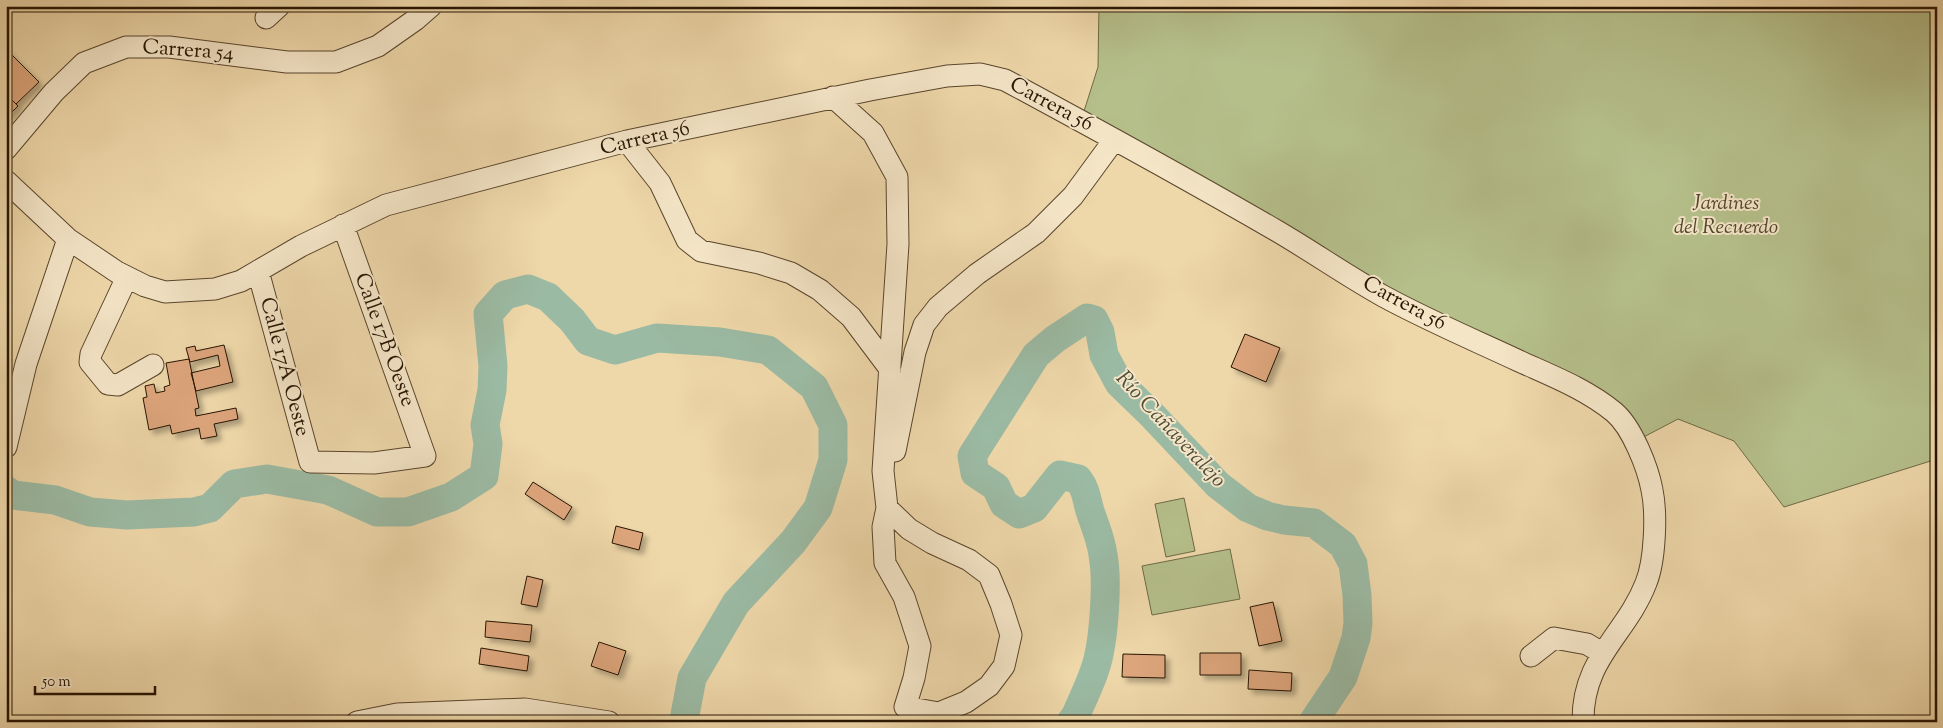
<svg xmlns="http://www.w3.org/2000/svg" width="1943" height="728" font-family="'Sorts Mill Goudy',serif">
  <defs>
    <filter id="shadow"><feDropShadow dx="4.5" dy="4.5" stdDeviation="2.5" flood-color="#0004"/></filter>
  </defs>
  <rect width="100%" height="100%" fill="#eed7a9"/>
  <filter id="stains"><feTurbulence type="fractalNoise" baseFrequency=".004" numOctaves="4"/><feColorMatrix values="0 0 0 0 .2 0 0 0 0 .09 0 0 0 0 .02 0 0 0 .5 -.17"/></filter>
  <radialGradient id="worn" r=".72"><stop offset=".6" stop-color="#630" stop-opacity="0"/><stop offset="1" stop-color="#630" stop-opacity=".3"/></radialGradient>
  <!-- green -->
  <path fill="#b5bf8a" stroke="#6e6a46" d="M1099,6H1937V459L1784,507L1734,441L1678,419L1636,441L1617,414L1478,342L1079,120L1085,108L1098,67Z
    M1184,498L1195,551L1166,557L1155,504Z
    M1230,549L1240,599L1152,615L1142,566Z"/>
  <g fill="none" stroke-linecap="round" stroke-linejoin="round">
    <!-- river -->
    <path stroke="#9bbaa3" stroke-width="29" d="M6,490L13,495L55,500L90,512L127,515L194,512L210,508L234,484L267,479L328,490L377,512H408L451,497L484,476L488,444L485,425L492,390L493,366L488,314L505,295L528,289L548,297L572,320L588,341L615,350L657,338L720,342L768,350L814,387L833,425V460L818,508L793,542L736,603L692,678L684,720L685,722
      M1071,722L1076,715C1082,700 1090,685 1095,669C1104,644 1108,581 1103,555C1101,539 1095,526 1090,511C1086,498 1087,491 1078,479L1060,475L1034,508L1019,514L1004,504L996,487L975,473L972,456L1036,355L1055,339L1087,318L1094,320L1100,332L1104,355L1119,383L1151,414L1218,485L1248,508L1267,516L1284,520L1314,523L1343,545L1353,564L1357,595L1358,623L1356,638L1343,677L1313,722"/>
  </g>
  <!-- building -->
  <path fill="#dda57c" stroke="#271402" filter="url(#shadow)" d="M6,49L39,82L16,104L6,94Z
    M6,94L18,106L6,118Z
    M1245,334L1280,348L1266,382L1231,367Z
    M224,345L233,382L196,391L191,373L220,366L218,355L190,362L186,348L195,346L196,351Z
    M189,359L199,408L195,409L196,416L236,408L238,419L214,424L217,436L201,439L199,428L172,434L170,425L149,430L143,398L147,397L145,386L154,384L156,393L165,391L164,387L170,385L166,363Z
    M533,482L572,507L564,520L525,494Z
    M616,526L643,533L639,550L612,543Z
    M527,576L543,580L537,607L521,604Z
    M1273,602L1282,641L1259,646L1250,607Z
    M486,621L532,625L530,642L485,637Z
    M599,642L626,651L618,675L591,666Z
    M481,648L529,656L527,671L479,664Z
    M1200,653H1241V675H1200Z
    M1123,654L1165,655V678L1122,677Z
    M1249,670L1292,673L1291,691L1248,689Z"/>
  <g fill="none" stroke-linecap="round" stroke-linejoin="round">
    <!-- minor casing -->
    <g stroke="#59452c" stroke-width="23">
      <path id="minor" d="M266,18L279,6
        M833,97L873,133L897,177L898,244L883,471L887,508L883,527L885,563L904,597L920,646L914,678L905,707L939,713L966,702L989,686L1004,666L1011,635L1001,604L989,575L969,560L932,543L909,529L887,508
        M627,141L660,183L687,240L701,251L759,263L791,273L820,290L851,317L890,369
        M6,149L54,92L84,63L126,47H169L287,62H336L378,46L415,20L431,6
        M6,181L68,239L117,272L145,286L165,292L215,289L241,281L301,246L386,205L627,141L870,90L947,76L980,74L1005,80C1096,129 1187,179 1277,231C1313,252 1347,276 1383,296C1427,320 1474,340 1519,361C1552,376 1586,389 1614,412C1632,427 1648,468 1652,490C1657,514 1655,561 1646,583C1626,635 1582,658 1583,722
        M258,271L310,462L374,463L425,456L343,225
        M127,277L91,354L90,362L108,384L118,385L153,365
        M6,447L26,364L68,239
        M895,451L915,352L924,325L938,307L977,274L1036,233L1073,196L1114,140
        M1531,656L1554,638L1587,644L1602,653
        M357,722L397,714L525,709L609,722"/>
    </g>
    <!-- minor -->
    <use href="#minor" stroke="#f4e5c7" stroke-width="21"/>
  </g>
  <g text-anchor="middle" dominant-baseline="central" stroke-width="4" stroke-linejoin="round" paint-order="stroke">
    <!-- street labels -->
    <g font-size="21" fill="#271402" stroke="#f4e5c7">
      <text transform="translate(188 51) rotate(4)">Carrera 54</text>
      <text transform="translate(1051 105) rotate(28)">Carrera 56</text>
      <text transform="translate(645 139) rotate(-13)">Carrera 56</text>
      <text transform="translate(1404 304) rotate(28)">Carrera 56</text>
      <text transform="translate(384 340) rotate(70)">Calle 17B Oeste</text>
      <text transform="translate(284 367) rotate(75)">Calle 17A Oeste</text>
    </g>
    <!-- park labels -->
    <g font-size="21" font-style="italic" fill="#52472b" stroke="#f4e5c7">
      <text x="1726" y="204">Jardines<tspan x="1726" dy="24">del Recuerdo</tspan></text>
    </g>
    <!-- water labels -->
    <g font-size="22" font-style="italic" fill="#504e3a" stroke="#f4e5c7">
      <text transform="translate(1170 430) rotate(47)">Río Cañaveralejo</text>
    </g>
  </g>
  <!-- margin -->
  <rect width="1943" height="728" fill="none" stroke="#eed7a9" stroke-width="25"/>
  <rect x="8" y="8" width="1928" height="713" fill="none" stroke="#271402" stroke-width="2.5"/>
  <rect x="12" y="12" width="1918" height="703" fill="none" stroke="#271402"/>
  <!-- scale -->
  <path d="M35 686v8h120v-8" fill="none" stroke="#271402" stroke-width="2.5"/>
  <text x="42" y="686" font-size="15" fill="#271402" stroke="#f4e5c7" stroke-width="4" paint-order="stroke">50 m</text>
  <rect width="100%" height="100%" filter="url(#stains)"/>
  <rect width="100%" height="100%" fill="url(#worn)"/>
</svg>
